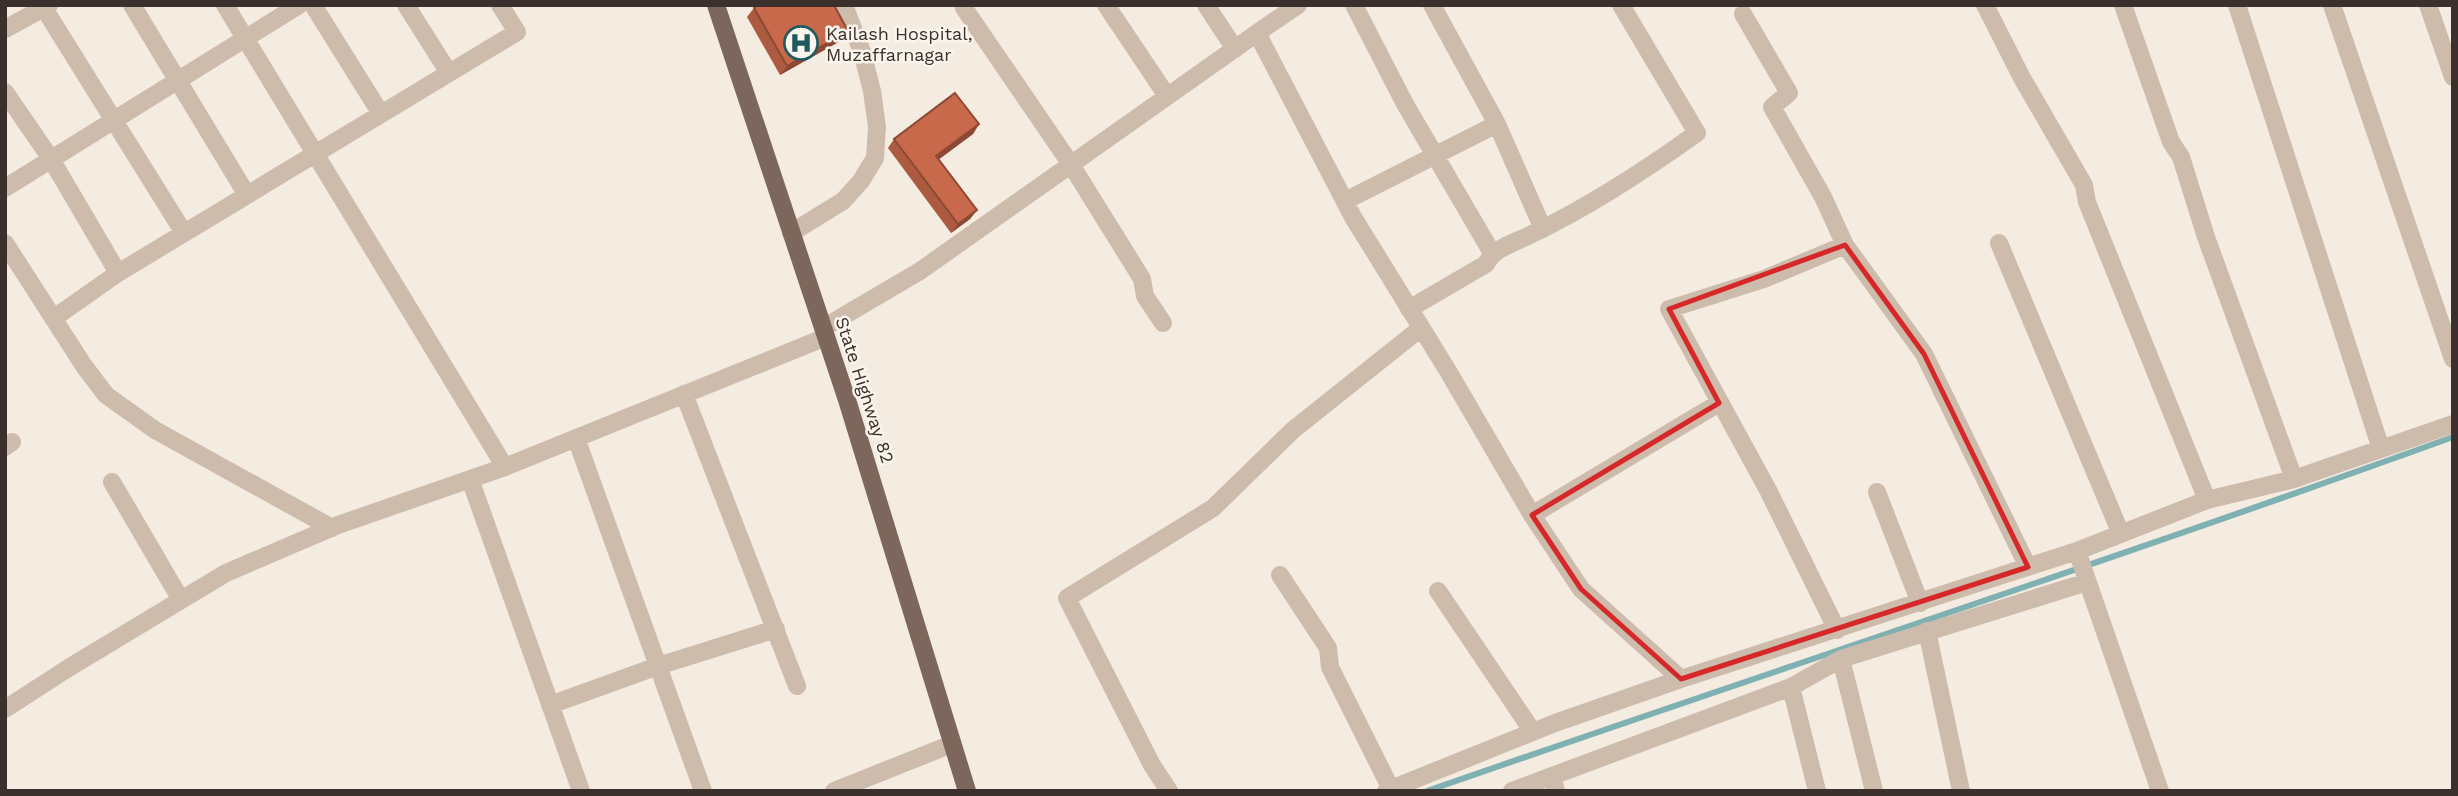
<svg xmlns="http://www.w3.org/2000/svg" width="2458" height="796" font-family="'Work Sans',sans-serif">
  <rect width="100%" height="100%" fill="#f4ebe1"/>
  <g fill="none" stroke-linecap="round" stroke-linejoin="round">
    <!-- stream -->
    <path stroke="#7fb0b2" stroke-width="6" d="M1427,791C1769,672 2113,560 2453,437"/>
    <!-- minor -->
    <path stroke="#cdbbac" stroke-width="18" d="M42,5L184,233
      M132,5L247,195
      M225,5L505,467
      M313,5L381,114
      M406,5L449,73
      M1106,5L1167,96
      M1206,5L1235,49
      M1354,5L1405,104L1492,253
      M1985,5L2022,78L2084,185L2087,202L2207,500
      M2123,5L2171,142L2181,157L2206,237L2294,479
      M2237,5L2381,449
      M2332,5L2453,359
      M2428,5L2453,77
      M964,8L1070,163L1142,279L1145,296L1163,323
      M1743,14L1789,93L1772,107L1823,197L1845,245L1924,354L2028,567
      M5,29L49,5
      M1257,33L1298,5
      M5,92L51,159L118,273
      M1497,124L1543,229
      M5,188L299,5
      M1345,201L1497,124L1432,5
      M791,233L843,201L861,181L875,158L877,127L872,91L862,52L844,5
      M5,243L84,366L106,395L155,430L332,528
      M1999,243L2121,534
      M1409,309L1486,264C1494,248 1514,243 1530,235C1589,207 1644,171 1697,133L1621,5
      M54,318L118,273L517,32L500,5
      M823,328L920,271L1257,33L1353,217L1448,371L1532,515L1581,589L1681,679L1555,723L1386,791
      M684,394L797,686
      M576,438L703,791
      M5,447L12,442
      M470,479L581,791
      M112,482L181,600
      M1877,492L1920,603
      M1532,515L1719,403
      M2077,551L2160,791
      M1280,575L1328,648L1330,667L1391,789
      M1438,591L1533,732
      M1837,630L1768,490L1669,309L1764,279L1845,245
      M1927,631L1961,791
      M1841,659L1874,791
      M1681,679L2077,551L2207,500L2294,479L2453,424
      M1791,687L1817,791
      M550,705L658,666L776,629
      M5,709L70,667L226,573L338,525L505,467L826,337
      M834,791L952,744
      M1169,791L1152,765L1067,598L1213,508L1293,430L1421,328
      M1512,791L1552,776
      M1556,791L1552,776L1791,687L1841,659L2087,582"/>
    <!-- major -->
    <path stroke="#7d675c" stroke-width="18" d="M716,5L848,403L967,791"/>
  </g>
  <!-- wall -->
  <path fill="#ac5a40" d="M754,8L842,40L780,75L747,17Z
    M979,124L973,134L939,159L977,210L970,219L951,233L888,148L894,139Z"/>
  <!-- shaded-wall -->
  <path fill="#8c4a34" d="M848,31L842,40L780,75L787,66Z
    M979,124L973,134L930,166L936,156Z
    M977,210L970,219L951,233L958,224Z"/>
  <!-- building -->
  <path fill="#c8694b" stroke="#8c4a34" stroke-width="2" d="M758,5H834L848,31L787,66L754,8Z
    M955,93L979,124L936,156L977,210L958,224L894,139Z"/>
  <!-- marked area -->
  <path fill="none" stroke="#d62828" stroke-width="5" stroke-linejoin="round" d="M1845,245L1924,354L2028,567L1681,679L1581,589L1532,515L1719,403L1669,309Z"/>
  <!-- icons -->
  <defs>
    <g id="hospital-ring" transform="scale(1.75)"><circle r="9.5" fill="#fbf5ee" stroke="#1f5a5e" stroke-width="1.5"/><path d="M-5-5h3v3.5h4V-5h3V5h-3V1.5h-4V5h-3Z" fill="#1f5a5e"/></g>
  </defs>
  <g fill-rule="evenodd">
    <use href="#hospital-ring" x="801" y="43"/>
  </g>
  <g text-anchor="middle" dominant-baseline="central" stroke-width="5" stroke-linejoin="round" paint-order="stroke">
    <!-- poi labels -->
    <g font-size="18" fill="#3b302b" stroke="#fbf5ee" text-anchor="start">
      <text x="826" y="33">Kailash Hospital,<tspan x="826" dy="21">Muzaffarnagar</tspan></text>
    </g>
    <!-- street labels -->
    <g font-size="18" fill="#3b302b" stroke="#fbf5ee">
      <text transform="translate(865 390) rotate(72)">State Highway 82</text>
    </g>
  </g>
  <!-- border -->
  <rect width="2458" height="796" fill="none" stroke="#3b302b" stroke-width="14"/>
</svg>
